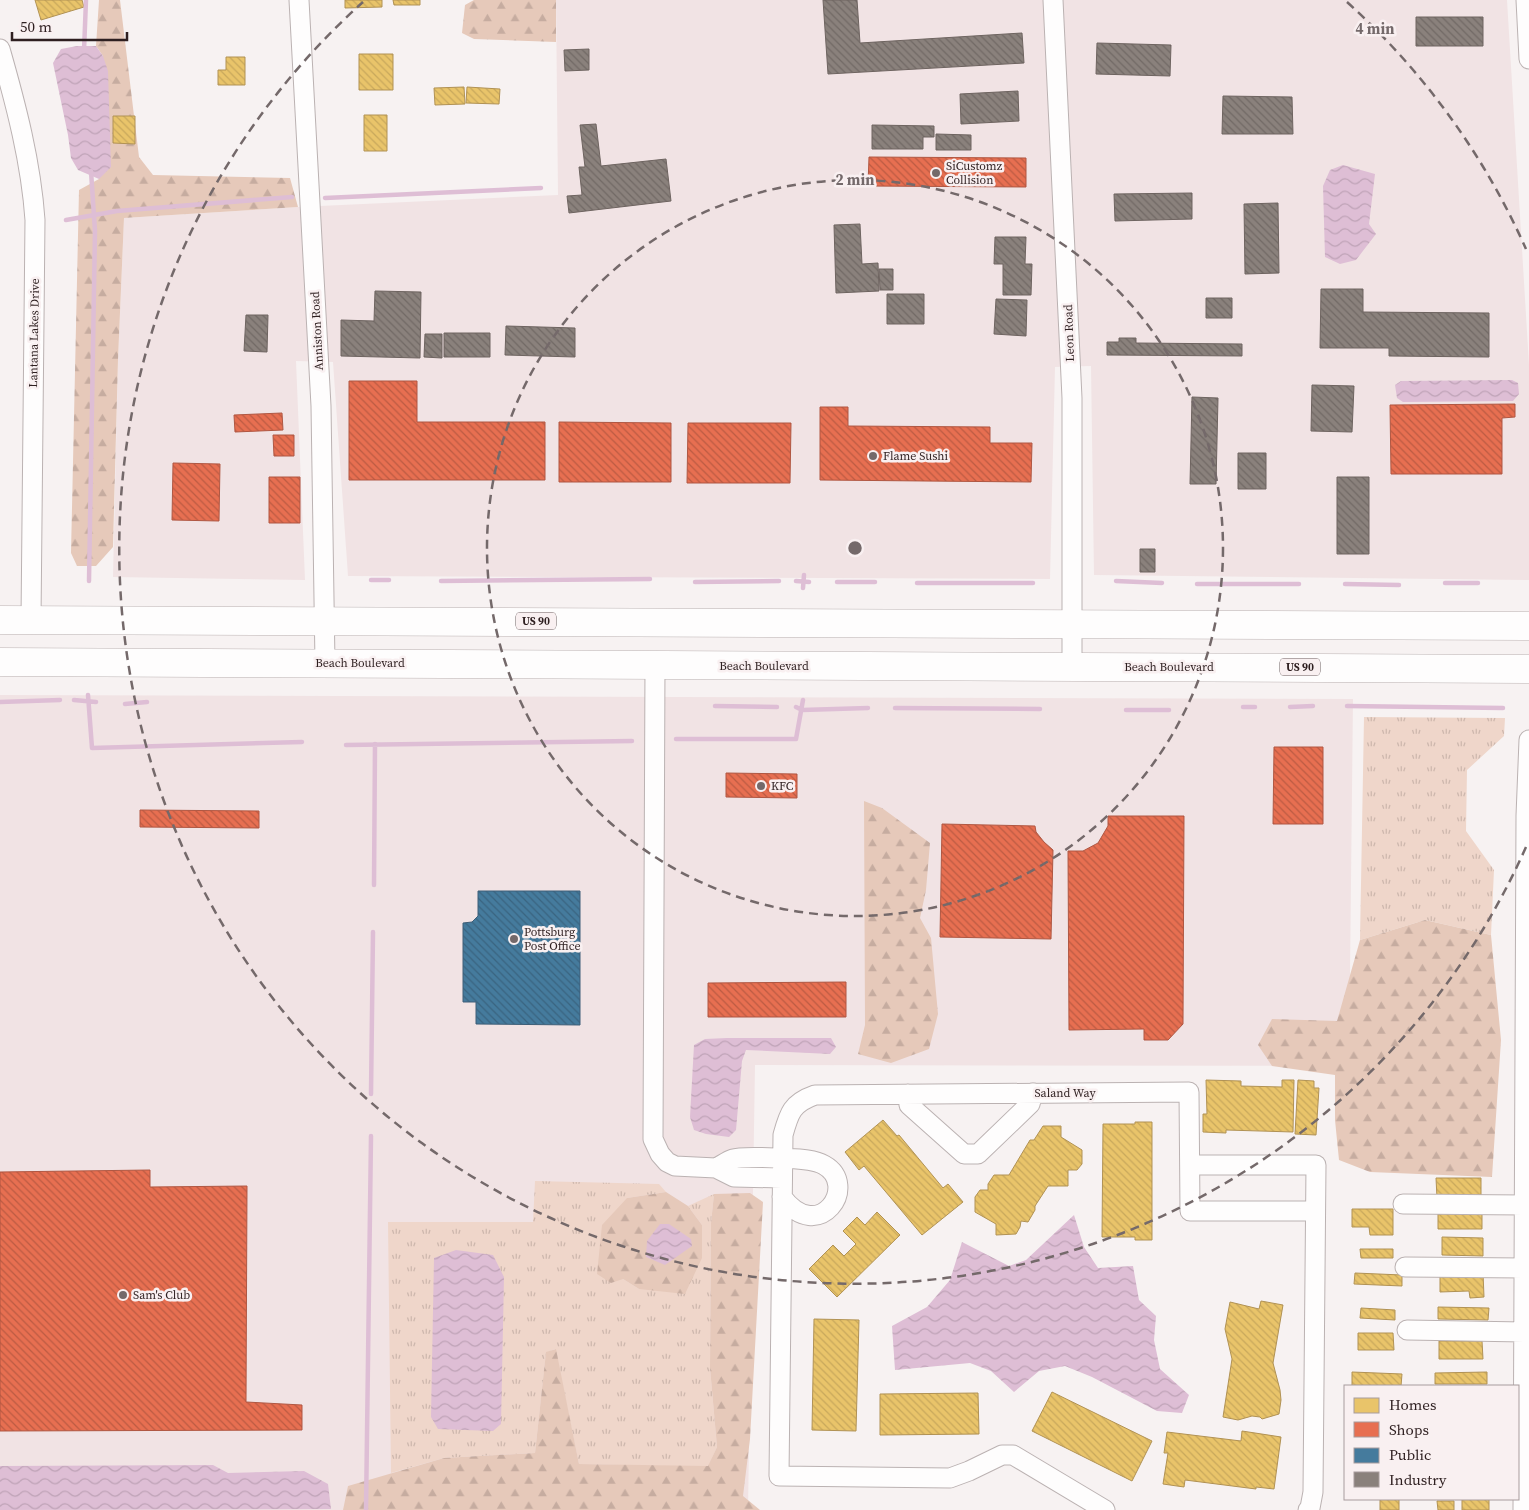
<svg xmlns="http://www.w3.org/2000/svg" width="1529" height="1510" font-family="'Source Serif 4',serif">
  <defs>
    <pattern id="grass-tufts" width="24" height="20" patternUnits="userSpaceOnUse" patternTransform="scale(1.25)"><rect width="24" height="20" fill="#efd6ca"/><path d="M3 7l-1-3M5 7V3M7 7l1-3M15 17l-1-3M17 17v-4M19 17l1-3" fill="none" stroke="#cdb7ad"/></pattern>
    <pattern id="forest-firs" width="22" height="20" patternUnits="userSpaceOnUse" patternTransform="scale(1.25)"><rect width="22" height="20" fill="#e6c9ba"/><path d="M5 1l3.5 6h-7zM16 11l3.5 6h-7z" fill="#c6aca0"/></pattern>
    <pattern id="water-waves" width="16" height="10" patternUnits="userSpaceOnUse" patternTransform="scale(1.25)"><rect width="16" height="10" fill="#debed5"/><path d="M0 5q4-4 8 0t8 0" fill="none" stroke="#bfa3b7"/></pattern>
    <pattern id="homes-back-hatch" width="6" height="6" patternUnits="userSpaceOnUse" patternTransform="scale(1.25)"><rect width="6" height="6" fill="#e9c46a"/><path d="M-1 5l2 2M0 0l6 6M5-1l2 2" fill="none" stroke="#c8a85c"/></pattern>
    <pattern id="shops-back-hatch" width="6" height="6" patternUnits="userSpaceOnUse" patternTransform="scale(1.25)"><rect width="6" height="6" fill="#e76f51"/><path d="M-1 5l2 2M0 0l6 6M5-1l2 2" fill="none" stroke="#bc5b43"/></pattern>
    <pattern id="public-back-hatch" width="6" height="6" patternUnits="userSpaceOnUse" patternTransform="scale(1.25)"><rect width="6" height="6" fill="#457b9d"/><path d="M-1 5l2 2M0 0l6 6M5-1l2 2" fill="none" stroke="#3a6480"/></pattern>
    <pattern id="industry-back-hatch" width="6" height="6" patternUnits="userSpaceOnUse" patternTransform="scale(1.25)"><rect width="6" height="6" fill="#8a817c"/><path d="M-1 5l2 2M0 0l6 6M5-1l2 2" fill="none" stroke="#716965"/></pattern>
  </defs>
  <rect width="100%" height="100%" fill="#f7f2f2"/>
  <!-- built -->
  <path fill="#f1e3e4" d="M556,0H1507L1529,365V580L1094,575L1091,366L1055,367L1050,579L348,576L333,362L296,361L305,580L113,577L118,360L124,218L298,207L558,195Z
    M0,695L1353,699L1349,1066L755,1065L748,1510H0Z"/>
  <!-- grass -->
  <path fill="url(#grass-tufts)" d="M1364,717L1505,718L1504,736L1467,770L1466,831L1494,870L1491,935L1425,920L1360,940Z
    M535,1181L659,1184L666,1192L627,1198L623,1279L639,1289L702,1225L688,1206L714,1194L711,1223L710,1368L717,1447L708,1467L579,1464L555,1349L546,1353L535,1453L444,1458L391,1473L388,1222H533Z"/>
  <!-- forest -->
  <path fill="url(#forest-firs)" d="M99,0H120L139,157L153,175L290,178L298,207L124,218L118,360L113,547L96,566H77L71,553L79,190L99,179L103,56L96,46Z
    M474,0H556V42L474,39L462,33L465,5Z
    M864,801L882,808L930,843L926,890L920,918L931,938L938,1014L929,1049L891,1063L858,1054L865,1025Z
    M1425,920L1491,935L1501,1040L1492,1177L1370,1172L1339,1160L1335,1120V1075L1272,1066L1258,1045L1272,1019L1337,1021L1360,940Z
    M666,1192L688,1206L702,1225V1258L685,1294L639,1289L623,1279L611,1283L597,1274L602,1225L627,1198Z
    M750,1193L763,1202L750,1439L743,1496L760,1510H343L348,1486L444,1458L535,1453L546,1352L556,1349L579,1464L708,1466L717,1447L710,1368L711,1223L714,1194Z"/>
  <!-- water -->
  <path fill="url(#water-waves)" d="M77,46H96L103,56L108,71L111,167L99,179L78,170L71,158L68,135L53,63L61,49Z
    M1343,165L1375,174L1369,224L1376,234L1356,260L1340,264L1325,257L1323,186L1330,170Z
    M1512,380L1518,383L1519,394L1513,401L1403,402L1397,398L1395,385L1401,381Z
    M727,1038H831L836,1047L830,1054L746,1050L742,1061L736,1130L729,1137L706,1134L694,1130L690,1117L694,1045L705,1039Z
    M1074,1215L1084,1247L1098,1268L1133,1266L1139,1300L1156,1316L1154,1340L1160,1369L1189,1395L1182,1413L1157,1411L1092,1377L1065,1366L1039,1371L1014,1392L991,1371L970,1363L895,1370L892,1326L927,1307L950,1280L962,1242L1009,1266L1026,1260Z
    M660,1224H669L691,1239L692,1246L665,1265L646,1257L647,1241Z
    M456,1250L493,1255L504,1277L501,1424L493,1431L438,1429L431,1417L434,1258Z
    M213,1465L228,1473L304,1471L328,1484L331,1509L0,1510V1466Z"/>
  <!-- homes -->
  <path fill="url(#homes-back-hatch)" stroke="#b19254" d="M35,0H82L84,7L41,20Z
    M345,0H382V7L345,8Z
    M393,0H420V5H394Z
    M359,54H393V90H359Z
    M226,57H245V85H218V70H226Z
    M464,87L465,104L435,105L434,88Z
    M467,87L500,89L499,104L466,103Z
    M364,115H387V151H364Z
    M113,116H135V144L113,143Z
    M1206,1080L1241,1081V1086L1282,1087V1080H1294L1293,1132L1226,1130V1133L1203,1132V1114H1207Z
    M1298,1080L1314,1081V1088H1319L1316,1135L1295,1134Z
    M883,1120L897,1136L899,1135L943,1188L948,1184L963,1202L922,1235L864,1166L859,1170L845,1152Z
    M1135,1122H1152V1240H1135V1237H1102L1103,1124H1135Z
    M1043,1126H1061V1137L1082,1150V1164L1077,1170H1068V1186H1048L1035,1206V1210L1028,1222L1021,1221L1020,1227L1016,1234L996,1235V1224L975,1212V1197L980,1190H988V1184L994,1175H1009L1030,1140H1034Z
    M1436,1178H1481V1197L1437,1198Z
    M1352,1209H1393V1235H1370L1369,1227H1352Z
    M877,1212L900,1235L837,1297L809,1269L833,1245L844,1256L856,1244L843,1231L857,1217L865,1225Z
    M1438,1213H1482V1229H1438Z
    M1442,1237L1483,1238V1256L1442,1255Z
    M1360,1249H1393V1258H1361Z
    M1355,1273L1402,1275V1286L1354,1284Z
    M1440,1273H1483L1484,1297L1470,1298L1469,1291L1440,1292Z
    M1261,1301L1283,1305L1273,1363L1280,1390L1281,1400L1279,1414L1262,1419L1260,1417L1252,1416L1238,1420L1223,1417L1232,1359L1225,1329L1230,1302L1259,1309Z
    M1438,1307L1489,1308L1488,1320L1438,1319Z
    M1361,1308L1395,1310V1320L1360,1318Z
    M814,1319L859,1320L856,1431L812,1430Z
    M1358,1333H1393L1394,1350H1358Z
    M1439,1341H1482L1483,1359H1439Z
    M1352,1372L1402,1374L1401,1386H1352Z
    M1487,1372V1384H1435V1373Z
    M1052,1392L1152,1441L1132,1481L1032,1431Z
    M978,1393L979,1434L880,1435V1394Z
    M1242,1431L1281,1437L1274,1489L1256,1487V1489L1185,1480L1184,1487L1163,1484L1168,1453H1164L1167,1432L1241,1441Z
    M1380,1499H1399V1510H1380Z
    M1462,1499H1489V1510H1462Z
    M1437,1501H1454V1510H1438Z"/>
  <!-- shops -->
  <path fill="url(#shops-back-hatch)" stroke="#b05742" d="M869,157L1026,158V187L868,186Z
    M349,381H417V422H545V480H349Z
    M1515,404V417L1502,418V474H1391L1390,405Z
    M820,407H848V426L990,427V443H1032L1031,482L820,480Z
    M282,413L283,430L235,432L234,415Z
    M559,422L671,423V482H559Z
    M688,423H791L790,483H687Z
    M273,435H294V456H274Z
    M173,463L220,464L219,521L172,520Z
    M269,477H300V523H269Z
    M1274,747H1323V824H1273Z
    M726,773L797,774V798L726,797Z
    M140,810L259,811V828L140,827Z
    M1108,816H1184L1183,1024L1168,1040H1144V1029L1069,1030L1068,851H1083L1098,843L1108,826Z
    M942,824L1035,826L1036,832L1044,842L1053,850L1051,939L940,937Z
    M846,982V1017H708V983Z
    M150,1170V1187L247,1186L246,1402L302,1405V1430L0,1431V1172Z"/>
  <!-- public -->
  <path fill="url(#public-back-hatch)" stroke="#3e5f78" d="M478,891H580V1025L476,1024V1002H463V923L472,922L478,916Z"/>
  <!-- industry -->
  <path fill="url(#industry-back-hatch)" stroke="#6e6460" d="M823,0H857L860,43L1022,33L1024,63L828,74Z
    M1416,17H1483V46H1416Z
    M1097,43L1171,45L1170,76L1096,74Z
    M589,49V70L565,71L564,50Z
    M1018,91L1019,121L961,124L960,94Z
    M1223,96L1292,97L1293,134H1222Z
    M596,124L601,166L666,159L671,201L569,213L567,196L582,195L579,167H585L580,125Z
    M872,125L934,126V137H923V149H872Z
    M936,134L971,135V150H936Z
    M1192,193V219L1115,221L1114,194Z
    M1278,203L1279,273L1245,274L1244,204Z
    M860,224L862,264L878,263L879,291L836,293L834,225Z
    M995,237H1026L1025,264H1032L1031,295H1003V264H994Z
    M879,269H893V290H880Z
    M1321,289H1363V312L1489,313V357L1389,356V348H1320Z
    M375,291L421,292L420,358L341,356V320L374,321Z
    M887,294H924V324H887Z
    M1206,298H1232V318H1206Z
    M996,299L1027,300L1026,336L994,334Z
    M246,315H268L267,352L244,351Z
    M506,326L575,328V357L505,355Z
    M444,333H490V357H444Z
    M425,334H442V358L424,357Z
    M1119,338H1136V343L1242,344V356L1107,355V342H1119Z
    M1312,385L1354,386L1352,432L1311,431Z
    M1192,397L1218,398L1216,484H1190Z
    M1238,453H1266V489H1238Z
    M1337,477H1369V554H1337Z
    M1140,549H1155V572H1140Z"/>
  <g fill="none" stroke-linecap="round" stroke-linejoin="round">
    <!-- stream -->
    <path stroke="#debed5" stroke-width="4.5" d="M84,51L86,0
      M325,198L541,188
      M66,220L117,211L292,197
      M371,580H389
      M89,581L95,231L91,171
      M441,581L650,579
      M796,581L809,582
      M1116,581L1162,583
      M695,582L779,581
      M837,582H875
      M917,583H1033
      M1445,583H1478
      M1197,584H1299
      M1345,584L1399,585
      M803,588L804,575
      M88,695L92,748L302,742
      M74,700L96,702
      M0,702L60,700
      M125,704L147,702
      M715,706L777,707
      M1347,706L1503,708
      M796,707L802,710L868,708
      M1243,707H1255
      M1290,707L1313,706
      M895,708L1040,709
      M1126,710H1169
      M676,739H796L803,700
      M346,745L632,741
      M374,885L375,744
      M371,1094L373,932
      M366,1510L371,1136"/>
    <!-- minor casing -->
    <g stroke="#bbb2b2" stroke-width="21">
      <path id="minor" d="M299,0L321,406L325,663
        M1053,0L1072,398V666
        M1526,0L1529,59
        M0,49C16,105 31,162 35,220L31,620
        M655,665L653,1139L660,1154L667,1162L675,1166L716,1168L734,1177L782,1178
        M908,1094L909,1105L964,1154H978L1030,1104L1033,1093
        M1190,1165H1316L1313,1492L1310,1508L1308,1510
        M716,1168C722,1165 727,1161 733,1159C742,1156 768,1158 779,1158C793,1159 812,1158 824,1165C860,1185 819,1246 782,1197
        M1403,1204L1524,1205
        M1405,1267L1524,1268
        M1407,1330L1524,1332
        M1105,1510L1013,1455H1002L969,1471L950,1478L779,1476L783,1135C789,1113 792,1103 815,1095L1189,1092L1190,1211H1315
        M1523,1510L1526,816L1529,740"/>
    </g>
    <!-- highway casing -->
    <g stroke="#bbb2b2" stroke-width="29">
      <path id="highway" d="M0,620L1529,626
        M0,662L1529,669"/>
    </g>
    <!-- minor -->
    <use href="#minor" stroke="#fefdfd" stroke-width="19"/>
    <!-- highway -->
    <use href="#highway" stroke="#fefdfd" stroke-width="28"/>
  </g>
  <!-- distance rings -->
  <g fill="none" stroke="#74696a" stroke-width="2.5" stroke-dasharray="9 6">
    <circle cx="855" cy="548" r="368"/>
    <path d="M1526 847A735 735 0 1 1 363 2M1347 2A735 735 0 0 1 1526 249"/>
  </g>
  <!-- markers -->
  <g fill="#74696a" stroke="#f9f0f1" stroke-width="2">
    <circle cx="936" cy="173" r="5"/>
    <circle cx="873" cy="456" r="5"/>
    <circle cx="761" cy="786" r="5"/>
    <circle cx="514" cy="939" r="5"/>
    <circle cx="123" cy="1295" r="5"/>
  </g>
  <g text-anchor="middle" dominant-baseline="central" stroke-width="5" stroke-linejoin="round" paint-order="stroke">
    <!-- shield labels -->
    <g fill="#f9f0f1" stroke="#6b5e5f" stroke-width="1">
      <rect x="516" y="612.5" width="40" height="17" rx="4"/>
      <rect x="1280" y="658.5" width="40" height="17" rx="4"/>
    </g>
    <g font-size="11" font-weight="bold" fill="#2e1f20">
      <text x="536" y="621">US 90</text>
      <text x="1300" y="667">US 90</text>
    </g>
    <!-- poi labels -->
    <g font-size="12" fill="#2e1f20" stroke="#f9f0f1" text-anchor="start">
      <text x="946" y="166">SiCustomz<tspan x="946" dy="14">Collision</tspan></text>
      <text x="883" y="456">Flame Sushi</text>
      <text x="771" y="786">KFC</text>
      <text x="524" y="932">Pottsburg<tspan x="524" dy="14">Post Office</tspan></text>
      <text x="133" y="1295">Sam's Club</text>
    </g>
    <!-- street labels -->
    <g font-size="12" fill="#2e1f20" stroke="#f9f0f1">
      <text transform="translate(317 331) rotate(-93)">Anniston Road</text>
      <text transform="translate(34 333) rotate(-89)">Lantana Lakes Drive</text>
      <text transform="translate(1069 333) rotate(-92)">Leon Road</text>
      <text x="360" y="663">Beach Boulevard</text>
      <text x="764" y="666">Beach Boulevard</text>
      <text x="1169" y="667">Beach Boulevard</text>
      <text x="1065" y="1093">Saland Way</text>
    </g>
  </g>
  <circle cx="855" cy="548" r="8" fill="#74696a" stroke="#f9f0f1" stroke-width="2.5"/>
  <g font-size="15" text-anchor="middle" font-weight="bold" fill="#74696a" stroke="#f9f0f1" stroke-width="5" stroke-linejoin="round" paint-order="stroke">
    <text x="1375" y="34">4 min</text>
    <text x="855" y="185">2 min</text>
  </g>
  <!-- legend -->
  <rect x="1344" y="1385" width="175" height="115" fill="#f9f0f1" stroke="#a89c9d"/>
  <rect x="1354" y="1398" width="25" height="15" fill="#e9c46a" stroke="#a89c9d"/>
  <text x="1389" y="1410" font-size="15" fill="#2e1f20">Homes</text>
  <rect x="1354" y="1422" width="25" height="15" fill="#e76f51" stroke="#a89c9d"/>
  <text x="1389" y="1435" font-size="15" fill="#2e1f20">Shops</text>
  <rect x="1354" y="1448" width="25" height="15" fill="#457b9d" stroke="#a89c9d"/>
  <text x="1389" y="1460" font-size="15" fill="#2e1f20">Public</text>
  <rect x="1354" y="1472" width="25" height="15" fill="#8a817c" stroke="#a89c9d"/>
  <text x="1389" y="1485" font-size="15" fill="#2e1f20">Industry</text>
  <!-- scale -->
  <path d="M12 32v8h115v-8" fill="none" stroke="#2e1f20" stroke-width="2.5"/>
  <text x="20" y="32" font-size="15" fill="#2e1f20" stroke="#f9f0f1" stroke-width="4" paint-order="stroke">50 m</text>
</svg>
